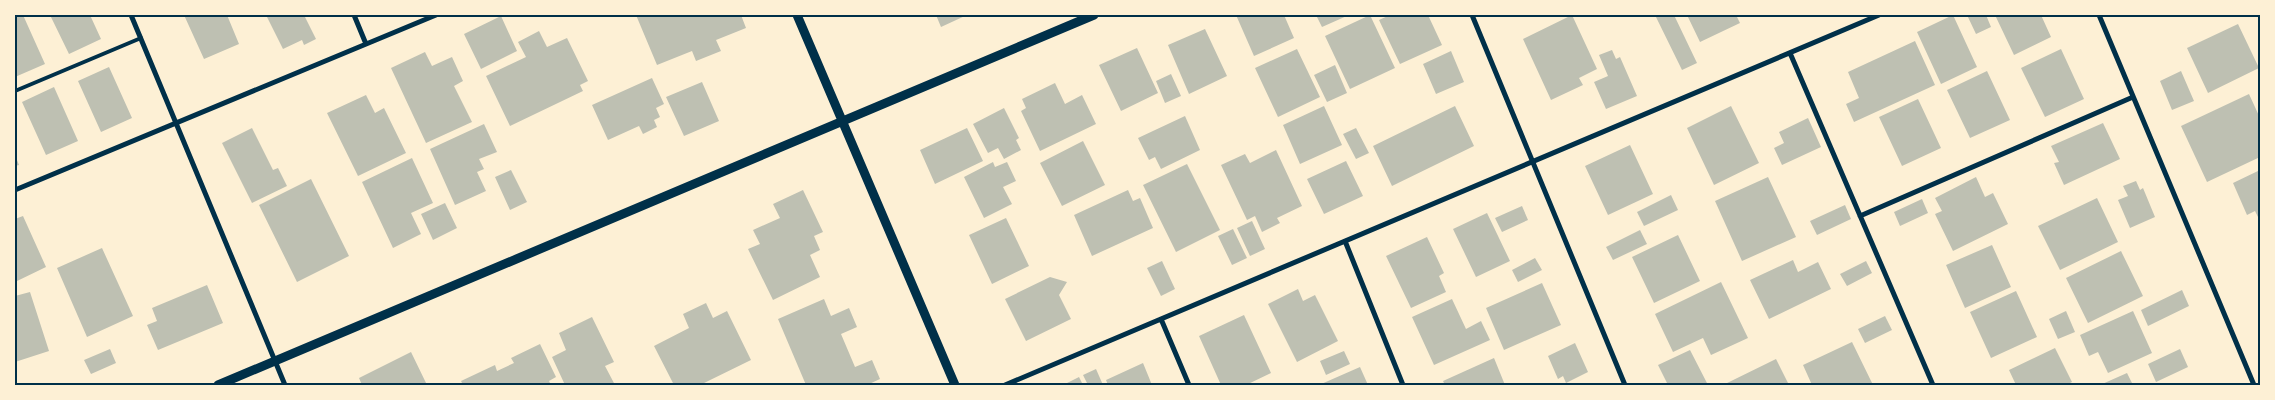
<svg xmlns="http://www.w3.org/2000/svg" width="2275" height="400" font-family="'Space Grotesk',sans-serif">
  <rect width="100%" height="100%" fill="#fdf0d5"/>
  <!-- building -->
  <path fill="#bec0b2" d="M15,15H23L45,64L15,77Z
    M50,15H90L101,39L69,54Z
    M184,15H227L239,44L204,59Z
    M266,15H304L316,39L304,45L302,40L283,49Z
    M636,15H741L746,28L716,40L721,51L696,61L692,51L657,65Z
    M936,15H967L941,27Z
    M1236,15H1284L1294,38L1254,56Z
    M1316,15H1349L1322,27Z
    M1370,15L1395,68L1350,89L1325,36Z
    M1390,15H1428L1442,45L1400,64L1379,20Z
    M1572,15L1597,69L1579,78L1583,85L1551,100L1523,39Z
    M1655,15H1674L1697,63L1682,70Z
    M1687,15H1736L1740,23L1700,42Z
    M1953,15L1977,67L1941,84L1917,32Z
    M1967,15H1986L1991,27L1976,34Z
    M1995,15H2041L2051,37L2014,55Z
    M501,16L517,51L481,69L464,34Z
    M2238,24L2259,68L2208,93L2187,48Z
    M1205,29L1227,76L1189,94L1168,45Z
    M539,31L547,47L567,38L588,81L580,85L583,91L510,126L486,76L526,57L518,42Z
    M1915,41L1935,85L1854,122L1846,104L1859,98L1848,72Z
    M1137,48L1158,93L1121,111L1099,65Z
    M1297,49L1320,97L1278,117L1255,68Z
    M2061,49L2084,99L2045,117L2021,68Z
    M1612,50L1616,59L1620,57L1637,96L1606,109L1594,82L1608,76L1599,55Z
    M1451,51L1464,82L1436,94L1423,64Z
    M425,52L432,66L452,57L463,81L454,86L472,122L426,143L391,68Z
    M1335,65L1347,93L1327,102L1314,75Z
    M109,67L132,118L101,132L78,81Z
    M1987,71L2010,120L1970,138L1947,90Z
    M2181,71L2194,101L2172,110L2160,81Z
    M1171,74L1181,96L1165,103L1156,81Z
    M652,78L664,104L656,108L660,117L654,120L657,127L643,134L639,126L608,140L592,105Z
    M702,82L719,121L684,136L666,97Z
    M1055,83L1065,104L1082,95L1096,124L1040,151L1021,111L1026,108L1022,99Z
    M54,87L78,141L46,155L22,102Z
    M2249,94L2260,118V157L2207,182L2181,126Z
    M366,95L375,113L384,108L406,153L358,176L327,113Z
    M1918,99L1941,148L1902,166L1879,117Z
    M1324,106L1342,145L1300,164L1283,125Z
    M1455,106L1474,146L1392,186L1373,146Z
    M1731,106L1759,163L1714,185L1687,128Z
    M1004,108L1019,138L1016,140L1021,150L1004,159L998,148L988,153L973,124Z
    M1185,116L1200,150L1161,169L1155,157L1149,160L1138,138Z
    M1808,118L1821,147L1782,165L1774,148L1784,143L1779,132Z
    M2103,123L2120,159L2064,185L2054,163L2059,162L2051,146Z
    M484,124L497,152L479,159L484,169L477,172L486,191L455,205L430,149Z
    M252,128L273,170L278,168L287,186L252,203L222,143Z
    M967,128L983,161L935,184L920,150Z
    M1356,128L1369,153L1356,159L1343,134Z
    M1083,141L1105,185L1062,206L1040,163Z
    M1630,145L1653,194L1608,215L1585,166Z
    M1276,150L1302,206L1277,218L1280,223L1262,232L1255,216L1247,220L1221,165L1245,154L1250,163Z
    M15,155L19,165L15,166Z
    M412,158L433,203L411,213L421,234L393,248L362,182Z
    M1346,161L1363,196L1324,214L1307,179Z
    M993,162L995,167L1007,162L1016,181L1003,187L1012,204L984,218L964,177Z
    M1187,164L1220,230L1176,252L1143,185Z
    M511,170L527,202L510,210L495,177Z
    M2260,170V221L2255,211L2247,215L2233,183Z
    M1768,177L1796,237L1742,261L1715,201Z
    M1976,177L1985,197L1993,193L2008,224L1953,251L1935,214L1942,211L1935,198Z
    M311,179L349,256L297,282L259,205Z
    M2136,181L2140,190L2143,188L2155,217L2130,228L2118,200L2128,196L2123,186Z
    M803,190L823,232L814,236L820,250L810,255L820,277L773,300L748,249L760,244L753,230L780,218L773,204Z
    M1128,190L1133,201L1140,198L1153,228L1092,256L1074,215Z
    M1671,195L1678,210L1644,226L1637,212Z
    M2097,198L2118,242L2060,270L2038,226Z
    M1922,199L1928,213L1900,226L1894,212Z
    M445,203L457,228L433,240L421,214Z
    M1845,205L1851,219L1817,235L1810,221Z
    M1522,206L1528,220L1502,232L1495,218Z
    M1487,213L1510,261L1476,277L1453,229Z
    M23,216L46,267L15,282V219Z
    M1006,218L1029,266L992,284L969,235Z
    M1252,221L1265,249L1250,256L1237,228Z
    M1233,229L1247,258L1232,265L1218,236Z
    M1640,230L1647,244L1613,260L1606,247Z
    M1678,235L1700,281L1654,303L1632,257Z
    M1427,237L1444,273L1439,276L1446,292L1411,308L1386,256Z
    M1992,245L2011,287L1965,308L1946,265Z
    M102,248L133,316L87,337L57,268Z
    M2121,251L2143,296L2088,323L2066,278Z
    M1535,258L1542,270L1518,282L1512,270Z
    M1793,260L1798,272L1818,262L1831,289L1769,319L1750,280Z
    M1162,261L1175,289L1161,296L1147,268Z
    M1866,261L1872,273L1847,286L1840,274Z
    M1050,277L1067,282L1059,295L1071,319L1026,341L1005,299Z
    M1721,282L1748,338L1711,355L1703,338L1673,352L1655,314Z
    M1542,283L1561,325L1504,350L1486,308Z
    M207,285L223,323L158,350L147,325L157,321L152,308Z
    M1298,289L1303,301L1315,295L1338,341L1297,362L1268,304Z
    M2182,290L2189,306L2148,326L2141,310Z
    M2016,291L2037,337L1991,358L1970,312Z
    M30,292L49,351L15,362V296Z
    M824,299L831,316L849,308L857,327L841,334L855,367L872,360L880,379L867,385H806L778,319Z
    M1452,299L1466,329L1481,321L1490,340L1434,365L1412,317Z
    M706,303L713,318L727,311L751,360L700,385H674L654,346L689,328L683,314Z
    M2066,311L2075,332L2058,339L2049,319Z
    M2133,311L2152,353L2108,373L2098,352L2089,356L2080,335Z
    M1244,315L1271,373L1246,385H1221L1199,336Z
    M1885,316L1892,330L1865,343L1858,329Z
    M592,317L614,362L605,366L615,385H565L552,357L566,350L559,333Z
    M1852,342L1873,385H1812L1803,365Z
    M1575,343L1588,372L1566,383L1563,376L1558,379L1548,356Z
    M540,344L556,377L549,381L551,385H463L461,381L495,365L497,371L514,363L511,358Z
    M2055,348L2072,382L2066,385H2016L2009,370Z
    M110,349L116,363L91,374L84,360Z
    M2180,349L2188,367L2156,382L2148,364Z
    M1690,350L1708,385H1668L1658,365Z
    M1344,351L1350,364L1326,375L1320,361Z
    M411,352L427,385H362L359,378Z
    M1494,358L1505,385H1445L1443,381Z
    M1776,359L1788,383L1723,385Z
    M1143,363L1152,385H1108L1106,380Z
    M1360,367L1368,385H1319Z
    M1096,369L1103,385H1088L1083,375Z
    M2127,373L2133,385H2100Z
    M1079,377L1083,385H1068L1067,383Z"/>
  <g fill="none" stroke-linecap="round" stroke-linejoin="round">
    <!-- service -->
    <path stroke="#003049" stroke-width="4" d="M15,91L141,38"/>
    <!-- minor -->
    <path stroke="#003049" stroke-width="5" d="M131,15L285,385
      M354,15L366,44
      M1472,15L1625,385
      M2099,15L2254,385
      M1790,53L1933,385
      M15,190L436,15
      M1860,216L2133,97
      M1345,241L1403,385
      M1161,319L1189,385
      M1005,385L1879,15"/>
    <!-- tertiary -->
    <path stroke="#003049" stroke-width="9" d="M797,15L955,385
      M218,385L1094,15"/>
  </g>
  <!-- border -->
  <rect width="2275" height="400" fill="none" stroke="#fdf0d5" stroke-width="32"/>
  <rect x="16" y="16" width="2243" height="368" fill="none" stroke="#003049" stroke-width="2"/>
</svg>
